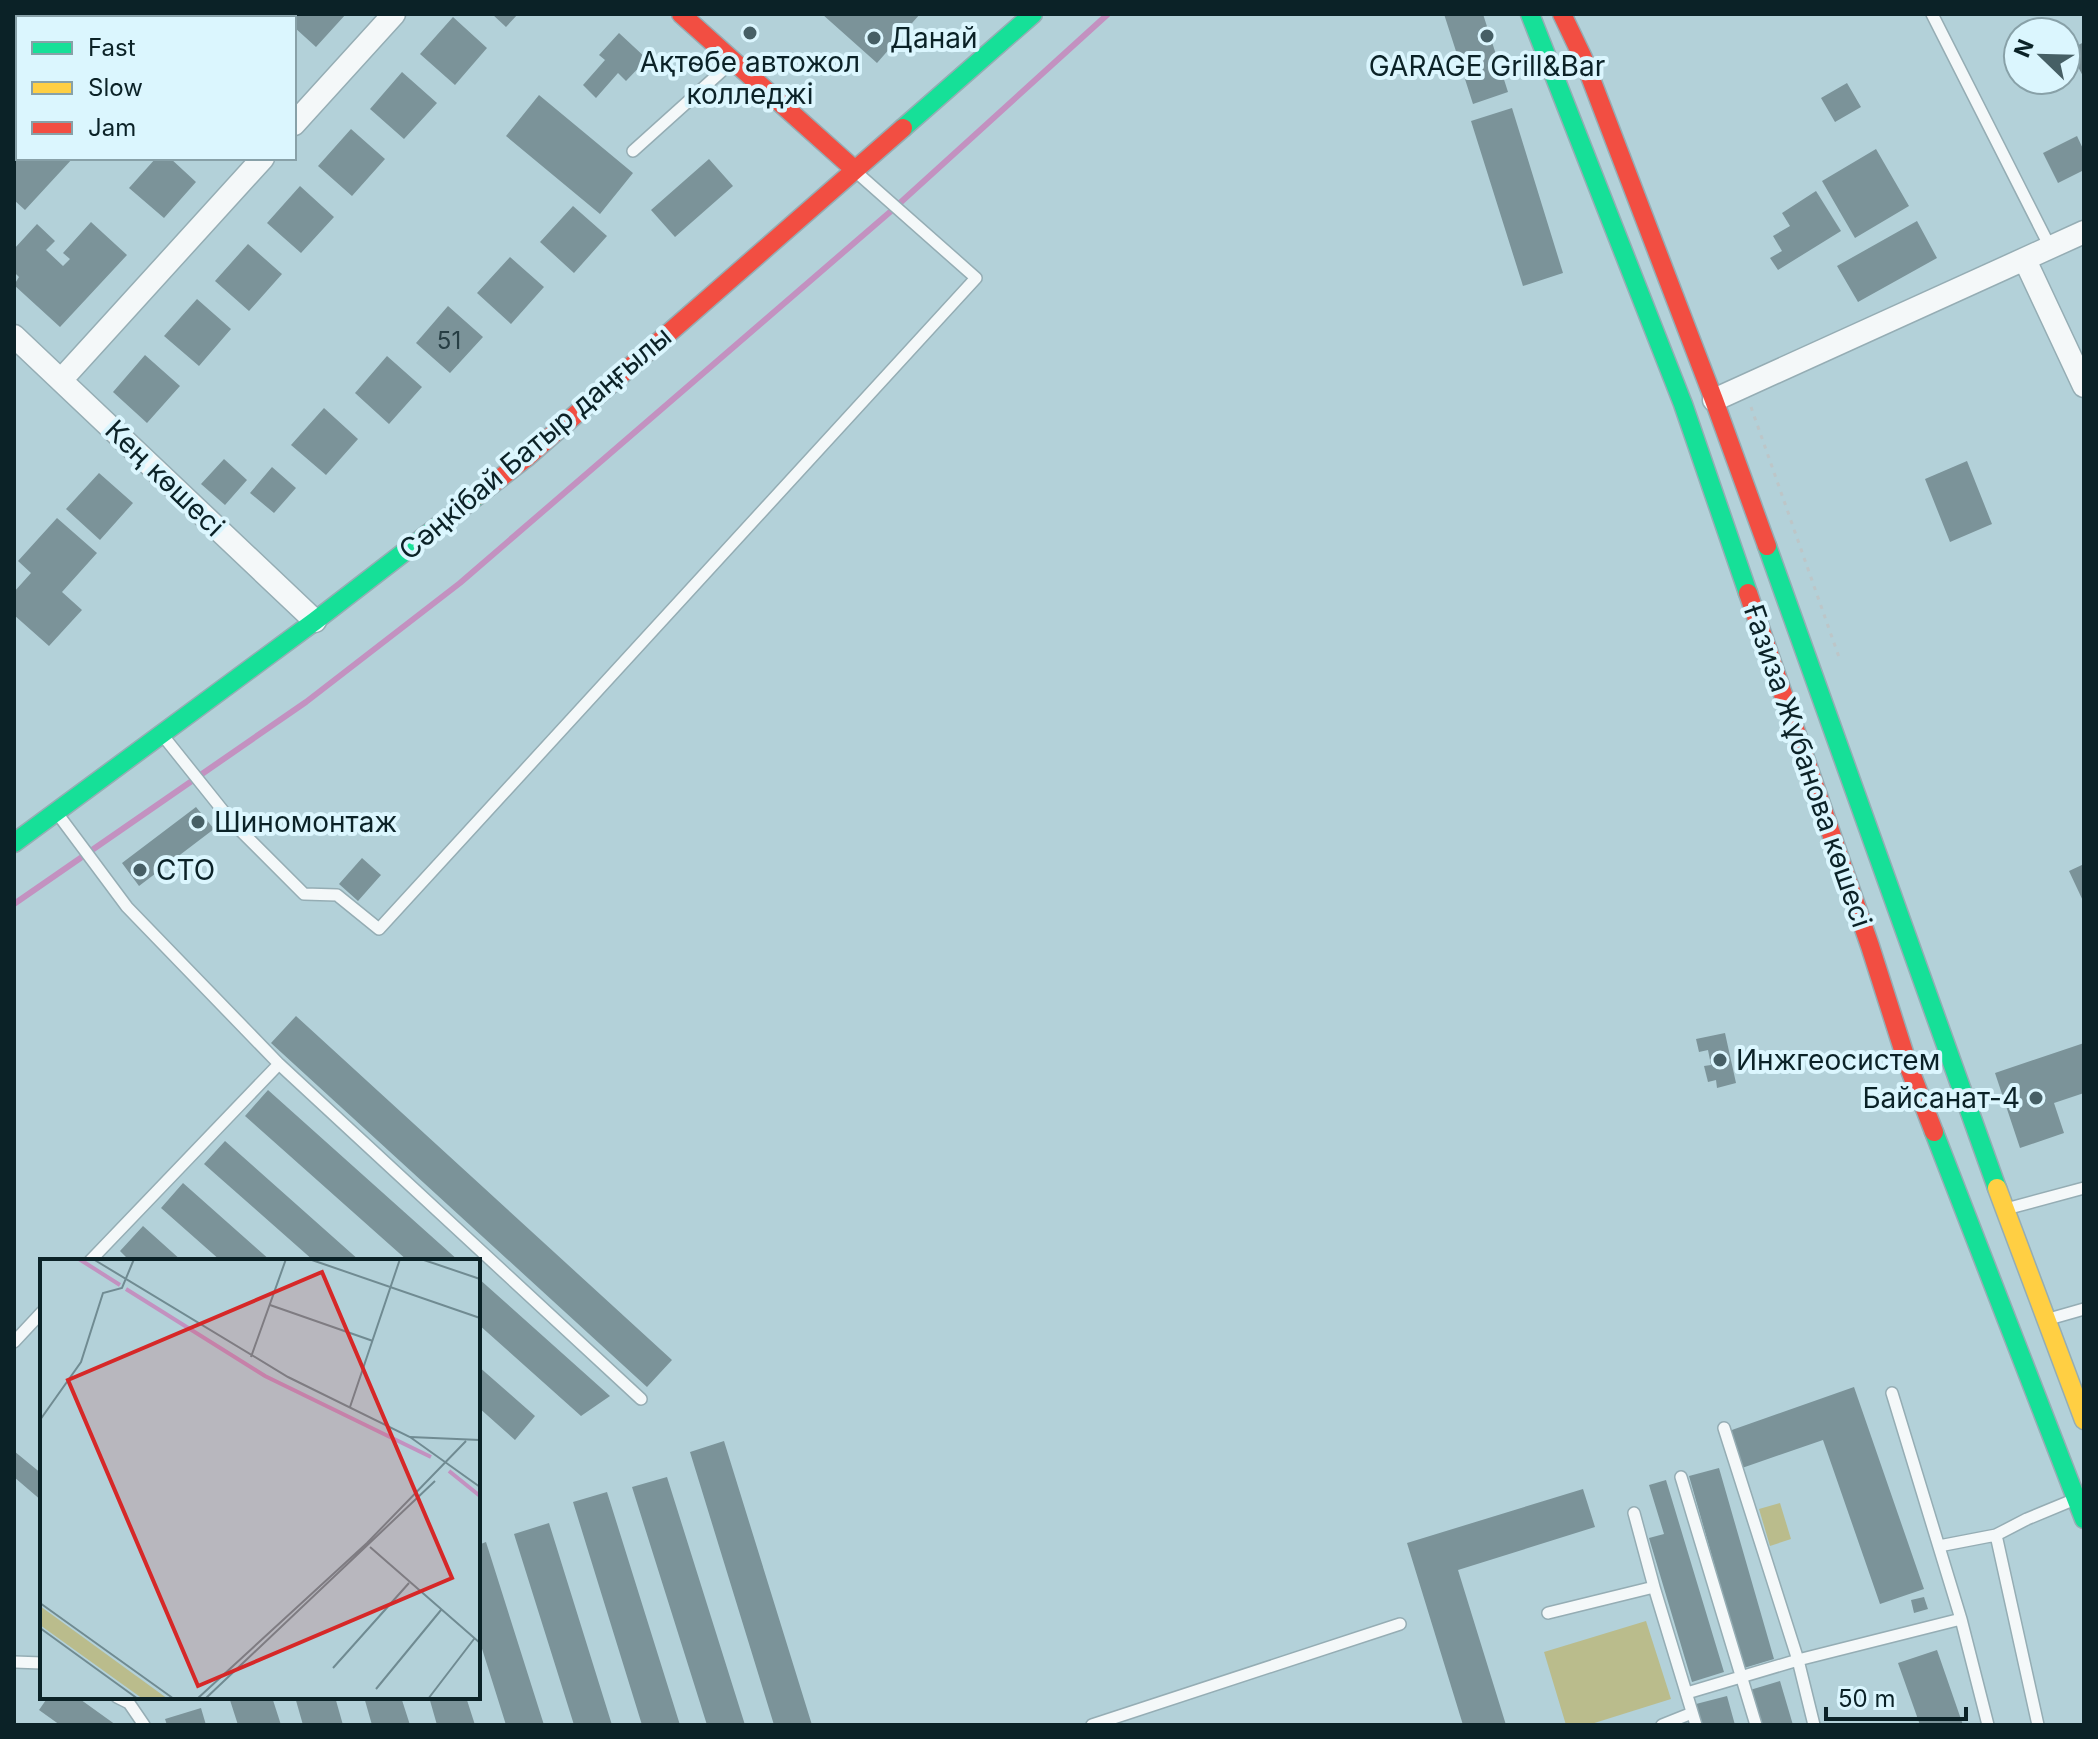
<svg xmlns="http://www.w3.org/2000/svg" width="2098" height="1739" font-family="Inter,sans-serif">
  <rect width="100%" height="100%" fill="#b3d1d9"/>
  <!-- green -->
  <path fill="#babc8c" d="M1780,1503L1791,1539L1770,1546L1759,1509Z
    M1646,1621L1671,1699L1588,1725H1566L1544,1652Z"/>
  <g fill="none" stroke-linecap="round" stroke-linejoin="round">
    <!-- stream -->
    <path stroke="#c391c0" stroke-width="6" d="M14,904L306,702L460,583L890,212L1108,14"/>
  </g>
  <!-- building -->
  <path fill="#7b9399" d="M285,14H346L316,47L294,27V18H281Z
    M492,14H518L506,27Z
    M822,14H920L877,63Z
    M1444,14H1483L1508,92L1473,104Z
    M453,17L487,48L455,85L420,54Z
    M619,33L647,59L626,81L618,73L596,98L583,85L605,60L599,55Z
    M2084,42V78L2069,50Z
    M402,72L437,103L404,139L370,109Z
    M1847,83L1861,107L1835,122L1821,98Z
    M539,95L633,173L600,214L506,136Z
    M1512,108L1563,273L1523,286L1471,121Z
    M351,129L385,159L352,196L318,166Z
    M2077,136L2084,151V170L2058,183L2043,153Z
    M1876,149L1909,206L1855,238L1822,181Z
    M18,155V158H73L25,210L14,200V159Z
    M156,158H170L196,182L164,218L129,188Z
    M709,159L733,186L675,237L651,210Z
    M300,186L334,217L301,253L267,223Z
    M1816,191L1841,231L1778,270L1770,258L1782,251L1773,236L1790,226L1782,213Z
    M573,206L607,236L574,273L540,242Z
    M1917,221L1937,258L1858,302L1837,266Z
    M91,222L127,255L60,327L14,285L19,277L14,272V249L37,224L55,241L46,250L63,266L70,259L63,253Z
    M248,244L282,274L249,311L215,281Z
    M510,257L544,287L511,324L477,293Z
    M197,299L231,329L199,366L164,336Z
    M448,306L483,337L450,373L416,343Z
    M145,355L180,386L147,423L113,392Z
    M387,356L422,387L389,424L355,393Z
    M324,408L358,439L326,475L291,445Z
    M224,459L247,480L225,505L201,484Z
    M1967,461L1992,524L1950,542L1925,479Z
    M272,467L296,488L274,513L250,493Z
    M99,473L133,503L100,540L66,509Z
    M57,518L97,553L62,592L82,610L49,646L14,615V592L31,573L18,561Z
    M196,807L214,829L139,886L122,863Z
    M362,858L381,875L358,901L339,884Z
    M2084,864V903L2069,871Z
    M296,1016L672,1360L647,1387L271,1043Z
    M1725,1033L1736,1083L1717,1088L1716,1080L1708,1082L1704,1066L1711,1065L1708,1050L1699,1052L1696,1039Z
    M2084,1043V1093L2054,1103L2064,1133L2020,1148L1995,1073Z
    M268,1090L459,1261H408L245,1116Z
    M225,1141L360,1261H314L204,1164Z
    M183,1183L271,1261H221L161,1208Z
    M143,1226L182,1261H130L120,1251Z
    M478,1278L610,1396L581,1416L478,1324Z
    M478,1366L535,1416L515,1440L478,1407Z
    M1854,1387L1924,1589L1880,1604L1823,1440L1742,1468L1729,1431Z
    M724,1441L812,1725H774L690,1452Z
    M14,1451L42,1474V1501L14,1477Z
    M1719,1468L1774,1659L1744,1668L1689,1476Z
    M667,1477L745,1725H707L632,1487Z
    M1666,1480L1724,1672L1692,1682L1649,1538L1664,1534L1649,1485Z
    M1583,1489L1595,1527L1458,1570L1506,1725H1463L1407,1543Z
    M607,1492L680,1725H642L573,1502Z
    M549,1523L612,1725H574L514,1534Z
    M486,1542L544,1725H506L478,1636V1545Z
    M1924,1597L1928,1609L1914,1613L1911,1600Z
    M1937,1650L1963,1725H1920L1898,1663Z
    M1780,1681L1793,1725H1760L1750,1690Z
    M1727,1696L1735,1725H1702L1696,1704Z
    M48,1697H77L116,1725H60L39,1710Z
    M229,1697H272L281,1725H238Z
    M295,1697H335L343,1725H303Z
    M364,1697H401L410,1725H372Z
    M429,1697H466L475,1725H437Z
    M201,1708L206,1725H167L165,1719Z"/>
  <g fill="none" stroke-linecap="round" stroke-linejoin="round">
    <!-- lane casing -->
    <g stroke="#95adb4" stroke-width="14">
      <path id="lane" d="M43,14L48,18
        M1932,14L2051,249
        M101,18L105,14
        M14,94L18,89
        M633,151L733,61
        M164,737L232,822L304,894L337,895L379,929L976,278L855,171
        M57,813L127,907L279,1064L641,1399
        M2006,1209L2084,1188
        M90,1261L279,1064
        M2049,1319L2084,1309
        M14,1342L42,1312
        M1892,1393L1961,1619L1988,1725
        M1724,1428L1798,1660L1814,1725
        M1681,1477L1756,1725
        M1634,1513L1654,1587
        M1996,1535L2038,1725
        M1939,1546L1996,1535L2027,1519L2073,1500
        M1548,1613L1654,1587L1696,1725
        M14,1662L42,1663
        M1687,1693L1798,1660L1961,1619
        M117,1697L129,1703L144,1725
        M1092,1725L1400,1624
        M1662,1725L1692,1713"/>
    </g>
    <!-- street casing -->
    <g stroke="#95adb4" stroke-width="25">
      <path id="street" d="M294,124L394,14
        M2025,260L2084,386
        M14,336L315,621
        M62,379L263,158
        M1714,400L2084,232"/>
    </g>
    <!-- fast casing -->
    <g stroke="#95adb4" stroke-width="21">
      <path id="fast" d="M1530,14L1683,404L1748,593
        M903,128L1033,14
        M1767,546L1997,1188
        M14,843L315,621L477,496
        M1934,1132L2084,1519"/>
    </g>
    <!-- slow casing -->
    <g stroke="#95adb4" stroke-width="21">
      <path id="slow" d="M1997,1188L2084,1420"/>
    </g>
    <!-- jam casing -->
    <g stroke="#95adb4" stroke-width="21">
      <path id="jam" d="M681,14L855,170
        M1562,14L1583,58L1714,400L1767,546
        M477,496L526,458L903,128
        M1748,593L1870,946L1908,1065L1934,1132"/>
    </g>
    <!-- path -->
    <path stroke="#bdc6c8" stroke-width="3" stroke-dasharray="4 6" stroke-linecap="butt" d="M1751,407L1840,660"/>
    <!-- lane -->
    <use href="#lane" stroke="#f4f8f9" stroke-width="11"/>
    <!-- street -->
    <use href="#street" stroke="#f4f8f9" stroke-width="22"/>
    <!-- fast -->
    <use href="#fast" stroke="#16e098" stroke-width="18"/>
    <!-- slow -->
    <use href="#slow" stroke="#ffcf43" stroke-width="18"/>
    <!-- jam -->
    <use href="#jam" stroke="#f24e42" stroke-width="18"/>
  </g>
  <!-- markers -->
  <g fill="#465f65" stroke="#dbf6fe" stroke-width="3">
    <circle cx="750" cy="33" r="8"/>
    <circle cx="1487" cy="36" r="8"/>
    <circle cx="874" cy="38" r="8"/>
    <circle cx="198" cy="822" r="8"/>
    <circle cx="140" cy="870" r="8"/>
    <circle cx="1720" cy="1060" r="8"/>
    <circle cx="2036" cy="1098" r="8"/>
  </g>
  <g text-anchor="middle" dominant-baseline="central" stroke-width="8" stroke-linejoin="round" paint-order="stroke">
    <!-- number labels -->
    <g font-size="24" fill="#273e44">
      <text x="449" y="340">51</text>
    </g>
    <!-- poi labels -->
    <g font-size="28" fill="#0b2227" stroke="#dbf6fe" text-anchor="start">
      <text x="890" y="38">Данай</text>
      <text x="750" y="62" text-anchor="middle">Ақтөбе автожол<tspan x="750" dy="32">колледжі</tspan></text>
      <text x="1487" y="66" text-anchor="middle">GARAGE Grill&amp;Bar</text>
      <text x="214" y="822">Шиномонтаж</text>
      <text x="156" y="870">СТО</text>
      <text x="1736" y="1060">Инжгеосистем</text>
      <text x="2020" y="1098" text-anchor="end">Байсанат-4</text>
    </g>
    <!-- street labels -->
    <g font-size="28" fill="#0b2227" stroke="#dbf6fe">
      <text transform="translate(535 443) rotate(-40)">Сәңкібай Батыр даңғылы</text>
      <text transform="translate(165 478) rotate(44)">Кең көшесі</text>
      <text transform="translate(1808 766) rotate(71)">Ғазиза Жұбанова көшесі</text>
    </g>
  </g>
  <!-- overview -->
  <g transform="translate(40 1259)">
    <rect width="440" height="440" fill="#b3d1d9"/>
    <path d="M0,347L128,440H103L0,366Z" fill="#babc8c"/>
    <path fill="none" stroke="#c391c0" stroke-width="4" d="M39,0L80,26M86,30L225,117L391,198M409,212L440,237"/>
    <path fill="none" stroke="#708b92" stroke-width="2" d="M53,0L248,118L370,178L440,228M269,0L440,59M381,0L440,20M230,46L333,82M211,98L246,0M310,148L360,0M0,161L41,103L63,34L82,29L94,0M370,178L440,181M330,288L440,384M0,344L134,440M0,369L98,440M293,409L369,324M336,430L401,351M157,440L327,284L426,182M165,440L395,222M388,440L434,380"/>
    <path fill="#d62828" fill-opacity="0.15" stroke="#d62828" stroke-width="4" d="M282,13L412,319L158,427L28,121Z"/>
    <rect width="440" height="440" fill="none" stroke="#0b2227" stroke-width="4"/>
  </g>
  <!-- border -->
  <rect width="2098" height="1739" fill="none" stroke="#0b2227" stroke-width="32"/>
  <!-- legend -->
  <rect x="16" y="16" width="280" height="144" fill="#dbf6fe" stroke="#88a1a8" stroke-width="2"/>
  <rect x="32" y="42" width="40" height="12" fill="#16e098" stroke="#88a1a8" stroke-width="2"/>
  <text x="88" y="56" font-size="24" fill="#0b2227">Fast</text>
  <rect x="32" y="82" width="40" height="12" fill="#ffcf43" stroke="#88a1a8" stroke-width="2"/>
  <text x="88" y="96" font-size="24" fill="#0b2227">Slow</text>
  <rect x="32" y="122" width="40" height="12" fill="#f24e42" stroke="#88a1a8" stroke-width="2"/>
  <text x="88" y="136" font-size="24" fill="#0b2227">Jam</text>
  <!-- north arrow -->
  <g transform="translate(2042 56) rotate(293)"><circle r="38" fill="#dbf6fe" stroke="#88a1a8" stroke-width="2"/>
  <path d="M0-6L14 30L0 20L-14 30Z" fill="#465f65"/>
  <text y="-12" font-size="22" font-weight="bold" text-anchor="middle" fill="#0b2227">N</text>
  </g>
  <!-- scale -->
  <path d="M1826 1707v12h140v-12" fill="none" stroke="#0b2227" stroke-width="4"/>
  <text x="1838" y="1707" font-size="24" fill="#0b2227" stroke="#dbf6fe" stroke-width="6" paint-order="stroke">50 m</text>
</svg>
